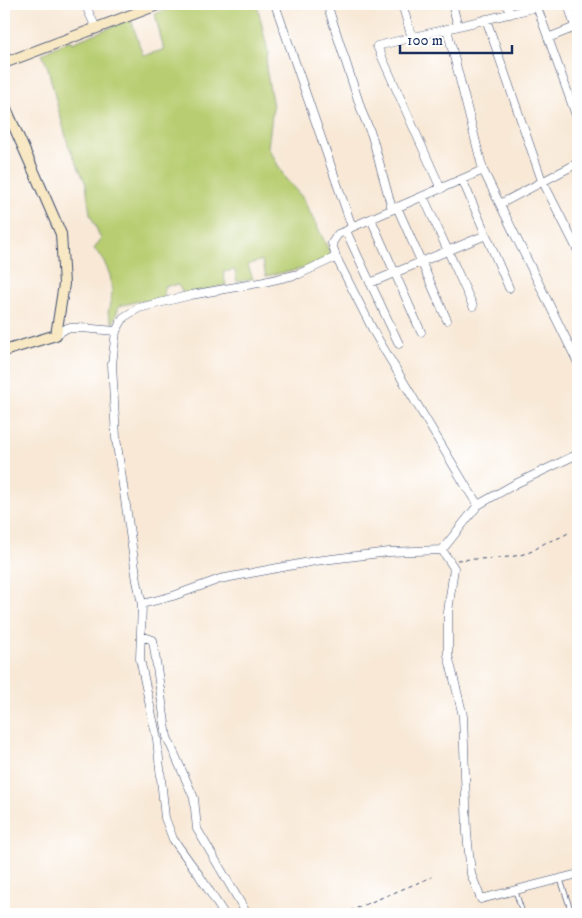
<svg xmlns="http://www.w3.org/2000/svg" width="582" height="918" font-family="'IM FELL DW Pica',serif">
  <rect width="100%" height="100%" fill="#fff"/>
  <filter id="ink" filterUnits="userSpaceOnUse"><feTurbulence type="fractalNoise" baseFrequency=".02" numOctaves="2"/><feDisplacementMap in="SourceGraphic" scale="10" xChannelSelector="R" yChannelSelector="G"/><feConvolveMatrix kernelMatrix="1 2 1 2 8 2 1 2 1" color-interpolation-filters="sRGB"/></filter>
  <filter id="wash" filterUnits="userSpaceOnUse"><feTurbulence type="fractalNoise" baseFrequency=".0096" numOctaves="4" result="noise"/><feDisplacementMap in="SourceGraphic" scale="20" xChannelSelector="R" yChannelSelector="G"/><feGaussianBlur stdDeviation="1.12" result="paint"/><feColorMatrix in="noise" values="0 0 0 0 0 0 0 0 0 0 0 0 0 0 0 0 0 1.4 0 .05"/><feComposite in="paint" operator="in"/></filter>
  <g filter="url(#wash)">
    <rect width="100%" height="100%" fill="#f8e8d5"/>
    <!-- grass -->
    <path fill="#b8cd71" stroke="#6a7e68" d="M178,4H257L268,52L266,68L273,107L268,147L285,178L302,197L333,258L311,267L266,276L262,260L248,265L253,279L237,282L235,270L223,272L226,285L184,295L178,285L164,286V299L135,302L119,306L113,324L108,313L112,293L110,275L102,257L94,249L101,239L90,214L86,184L68,144L57,104L48,68L42,54L70,40L72,43L131,19L143,56L164,50L155,14Z"/>
  </g>
  <g filter="url(#ink)">
    <g fill="none" stroke-linecap="round" stroke-linejoin="round">
      <!-- lane casing -->
      <g stroke="#3c4b70" stroke-width="5.5">
        <path id="lane" d="M560,878L572,914
          M515,890L523,914"/>
      </g>
      <!-- street casing -->
      <g stroke="#3c4b70" stroke-width="9">
        <path id="street" d="M85,4L96,28
          M275,4L352,227
          M327,4L362,112L372,136L392,209
          M402,4L412,38
          M452,4L458,26
          M507,4L510,14
          M536,4L578,121
          M568,4L578,37
          M486,19L541,178L578,251
          M447,29L483,170L578,363
          M548,38L578,26
          M462,179L509,288
          M441,189L377,46L537,7
          M423,196L473,306
          M500,204L578,163
          M397,207L447,320
          M371,219L421,332
          M346,231L399,344
          M370,283L486,235
          M116,331L124,317L139,308L191,295L264,282L299,274L336,257
          M56,335L67,328H81L116,331L112,364L116,438L137,581L142,604L173,596L220,579L315,561L389,552L442,550L478,505L515,484L578,454
          M478,505L467,488L375,334L336,257L332,243L338,234L346,231L352,227L483,170
          M442,550L454,568L448,612V655L463,716L467,833L471,874L481,899L578,874
          M142,604L140,659L157,739L165,818L173,839L199,875L224,914
          M141,636L153,640L167,737L194,798L197,829L247,914"/>
      </g>
      <!-- secondary casing -->
      <g stroke="#3c4b70" stroke-width="12">
        <path id="secondary" d="M4,63L160,4
          M4,104L35,174L61,234L64,284L56,335L4,351"/>
      </g>
      <!-- path -->
      <path stroke="#3c4b70" stroke-width="1" stroke-dasharray="4 4" stroke-linecap="butt" d="M457,560C480,558 505,560 527,553C535,551 540,545 547,542C556,539 560,538 568,533
        M342,914L432,877"/>
      <!-- lane -->
      <use href="#lane" stroke="#fff" stroke-width="4"/>
      <!-- street -->
      <use href="#street" stroke="#fff" stroke-width="8"/>
      <!-- secondary -->
      <use href="#secondary" stroke="#f8e8c3" stroke-width="10"/>
    </g>
  </g>
  <!-- margin -->
  <rect width="582" height="918" fill="none" stroke="#fff" stroke-width="20"/>
  <!-- scale -->
  <path d="M400 45v8h112v-8" fill="none" stroke="#1b2f5e" stroke-width="2.5"/>
  <text x="407" y="45" font-size="15" fill="#1b2f5e" stroke="#ffffff" stroke-width="4" paint-order="stroke">100 m</text>
</svg>
